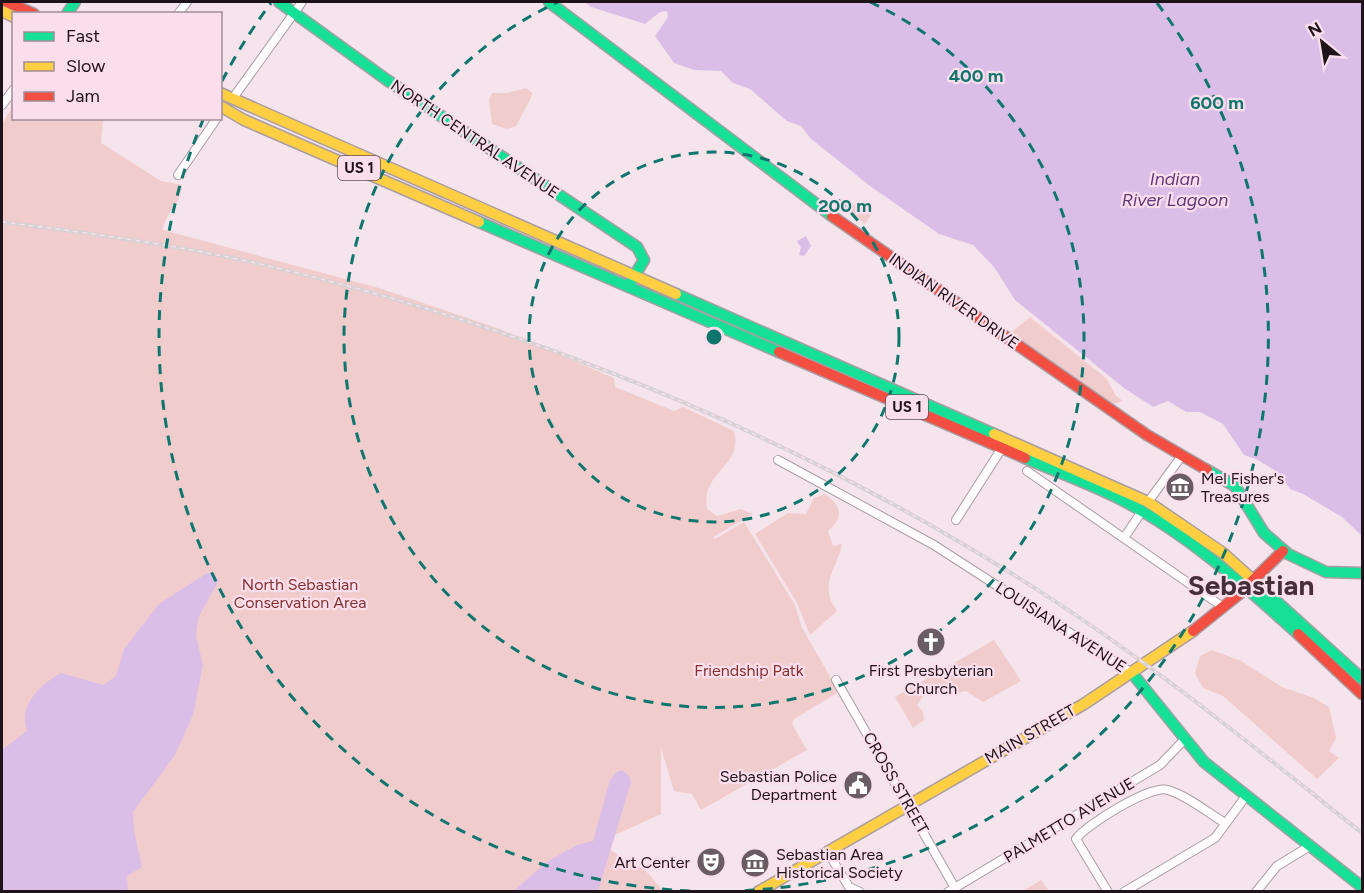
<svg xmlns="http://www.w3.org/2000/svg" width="1364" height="893" font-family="Figtree,sans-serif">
  <rect width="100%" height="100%" fill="#f5e4ec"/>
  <!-- green -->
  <path fill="#f1cccc" d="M526,88L532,93L531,98L516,126L507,129L492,124L489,100L492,93H507Z
    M13,106L14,118L103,119L101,143L161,181L182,185C182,203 165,212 163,230L379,288L500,329L614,378L615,387L674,411L683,407L734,431C744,467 700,471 707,509L717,516L741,509L753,514L713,537L715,539L744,522L795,605L802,628L839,692L794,719L792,724L807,750L701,810L692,794L674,791L661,748V814L615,835L610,850L645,870L663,891H2V124Z
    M853,203L871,215L865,224L847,211Z
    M1030,317L1107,379L1116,396L1123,401L1110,405L1008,335Z
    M825,494C842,506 844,518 828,531L833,546L842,544C836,572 818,584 837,611L810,635L797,603L755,534L788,513L806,514L814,498Z
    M994,640L1021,681L983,702L966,691L949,695L937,690L931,696L924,695L917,705L923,712L924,720L913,728L895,697Z
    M1212,650L1241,661L1282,687L1314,698L1329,707L1336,738L1329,751L1339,758L1317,779L1223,696L1203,688L1195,673L1200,656Z
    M1041,880L1049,891H1023Z"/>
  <!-- water -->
  <path fill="#dbbee7" d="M584,2H1362V536L1342,517L1303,494L1290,489L1279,473L1256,459L1244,455L1223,424L1200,412H1186L1168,401L1153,407L1124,388L1015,300L994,267L973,245L939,234L870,186L810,138L801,126L787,121L750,89L733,83L721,71L694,70L674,63L655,36L668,17L667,11L660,12L645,24L591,7Z
    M806,236L811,246L804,256L799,255L801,248L797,241Z
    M207,573H213L219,580L198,618L196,636L203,665L193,715L175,755L133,812L134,831L142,867L127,876L128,889L119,892L2,891V750L27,731C18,705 41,684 61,673L103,685L116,676L124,649L159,604Z
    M622,770L629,776L631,782L598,891H514L545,863L577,845L593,841L610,780L616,772Z"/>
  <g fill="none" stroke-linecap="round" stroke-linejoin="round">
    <!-- street casing -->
    <g stroke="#a99da3" stroke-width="10">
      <path id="street" d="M178,14L187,2
        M233,98L302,2
        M2,105L14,89
        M178,175L217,118
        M778,460L934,545L1132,673
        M1027,471L1223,607
        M1148,502L1181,457
        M956,520L1002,448
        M1124,538L1142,511
        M836,680L955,888
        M827,851L849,887L860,892
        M948,892L1160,765L1184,740
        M1108,892L1076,839C1086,825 1151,784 1168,790C1188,796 1208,813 1225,823
        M1124,892L1215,838L1246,796
        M1256,892L1277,866L1310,846"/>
    </g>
    <!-- fast casing -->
    <g stroke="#a99da3" stroke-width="13">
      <path id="fast" d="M279,2L387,80L637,247L644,260L630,283
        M549,2L832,216
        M67,14L75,2
        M479,222L779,352
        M676,294L994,434
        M1025,458C1057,472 1091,484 1122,500C1188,534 1244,585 1298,634
        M1207,470L1235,486L1264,533L1288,554L1326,572L1362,573
        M1254,581L1362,679
        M1132,673L1204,762L1362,887"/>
    </g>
    <!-- slow casing -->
    <g stroke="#a99da3" stroke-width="13">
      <path id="slow" d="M2,11L14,17
        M220,93L676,294
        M220,106L244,120L479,222
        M994,434L1148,502L1223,553L1254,581
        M758,892L1084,704L1193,631"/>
    </g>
    <!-- jam casing -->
    <g stroke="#a99da3" stroke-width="13">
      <path id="jam" d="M7,2L34,14
        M832,216L1147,435L1207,470
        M779,352L1025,458
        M1193,631L1238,595L1283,551
        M1298,634L1362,694"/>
    </g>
    <!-- street -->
    <use href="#street" stroke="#fefbfc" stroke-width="8"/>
    <!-- fast -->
    <use href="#fast" stroke="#16e098" stroke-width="10"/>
    <!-- slow -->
    <use href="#slow" stroke="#ffcf43" stroke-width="10"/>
    <!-- jam -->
    <use href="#jam" stroke="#f24e42" stroke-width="10"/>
    <!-- rail casing -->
    <g stroke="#d6d1d3" stroke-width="4">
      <path id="rail" d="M2,222C82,232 163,243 242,260C515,321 777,427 1014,575C1137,651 1249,743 1362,833"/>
    </g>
    <!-- rail -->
    <use href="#rail" stroke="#fbdeec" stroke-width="1.5" stroke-dasharray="4.5" stroke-linecap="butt"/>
  </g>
  <!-- distance rings -->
  <g fill="none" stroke="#0f766e" stroke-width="3" stroke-dasharray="10 8">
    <circle cx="714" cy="337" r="185"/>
    <path d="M870 2A370 370 0 1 1 558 2"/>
    <path d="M690 891A555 555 0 0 1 203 120M222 81A555 555 0 0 1 271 3M1157 3A555 555 0 0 1 738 891"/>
  </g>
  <!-- icons -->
  <defs>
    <g id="museum-disc" transform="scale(1.5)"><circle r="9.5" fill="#695c62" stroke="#fbdeec"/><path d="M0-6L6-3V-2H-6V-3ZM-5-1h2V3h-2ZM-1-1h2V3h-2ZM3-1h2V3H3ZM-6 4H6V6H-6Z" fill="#fff"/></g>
    <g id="church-disc" transform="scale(1.5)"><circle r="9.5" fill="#695c62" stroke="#fbdeec"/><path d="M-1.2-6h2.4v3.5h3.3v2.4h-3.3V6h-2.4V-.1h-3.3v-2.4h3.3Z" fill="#fff"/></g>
    <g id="civic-disc" transform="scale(1.5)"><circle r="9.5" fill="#695c62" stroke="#fbdeec"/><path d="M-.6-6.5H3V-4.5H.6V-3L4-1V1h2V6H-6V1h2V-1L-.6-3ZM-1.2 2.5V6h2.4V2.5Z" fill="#fff"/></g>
    <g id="theatre-disc" transform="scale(1.5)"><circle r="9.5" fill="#695c62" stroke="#fbdeec"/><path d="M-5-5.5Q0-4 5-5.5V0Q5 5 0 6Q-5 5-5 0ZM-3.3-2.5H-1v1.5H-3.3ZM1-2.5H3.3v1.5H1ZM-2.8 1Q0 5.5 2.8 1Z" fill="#fff"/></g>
  </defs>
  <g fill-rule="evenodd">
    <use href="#museum-disc" x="1180" y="487"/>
    <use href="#church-disc" x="931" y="642"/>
    <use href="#civic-disc" x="858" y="785"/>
    <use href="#theatre-disc" x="711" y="862"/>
    <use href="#museum-disc" x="755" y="863"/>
  </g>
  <g text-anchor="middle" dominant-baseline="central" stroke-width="4.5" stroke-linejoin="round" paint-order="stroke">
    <!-- shield labels -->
    <g fill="#fbdeec" stroke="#605058" stroke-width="1.5">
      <rect x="338" y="156" width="42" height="24" rx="4.5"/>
      <rect x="886" y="395" width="42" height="24" rx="4.5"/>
    </g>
    <g font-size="15" font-weight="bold" fill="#1d1318">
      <text x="359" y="168">US 1</text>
      <text x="907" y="407">US 1</text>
    </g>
    <!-- street labels -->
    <g font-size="16" fill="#1d1318" stroke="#fbdeec">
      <text transform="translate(475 139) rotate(34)">NORTH CENTRAL AVENUE</text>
      <text transform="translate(954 301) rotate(35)">INDIAN RIVER DRIVE</text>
      <text transform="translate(1061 627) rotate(33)">LOUISIANA AVENUE</text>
      <text transform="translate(1030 734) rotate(-30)">MAIN STREET</text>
      <text transform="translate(896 783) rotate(60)">CROSS STREET</text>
      <text transform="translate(1069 820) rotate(-31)">PALMETTO AVENUE</text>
    </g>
    <!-- poi labels -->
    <g font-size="16" fill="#1d1318" stroke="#fbdeec" text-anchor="start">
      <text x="1201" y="478">Mel Fisher's<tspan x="1201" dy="18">Treasures</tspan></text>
      <text x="931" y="670" text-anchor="middle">First Presbyterian<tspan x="931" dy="18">Church</tspan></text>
      <text x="837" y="776" text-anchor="end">Sebastian Police<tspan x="837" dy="18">Department</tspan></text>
      <text x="776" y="854">Sebastian Area<tspan x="776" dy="18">Historical Society</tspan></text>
      <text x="690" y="862" text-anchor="end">Art Center</text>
    </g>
    <!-- park labels -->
    <g font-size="16" fill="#84312e" stroke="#fbdeec">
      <text x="300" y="584">North Sebastian<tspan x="300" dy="18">Conservation Area</tspan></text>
      <text x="749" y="670">Friendship Patk</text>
    </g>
    <!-- water labels -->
    <g font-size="18" font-style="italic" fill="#613779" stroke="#fbdeec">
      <text x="1175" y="179">Indian<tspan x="1175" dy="21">River Lagoon</tspan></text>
    </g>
    <!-- town labels -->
    <g font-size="28" font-weight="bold" fill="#452f39" stroke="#fbdeec">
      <text x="1251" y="585">Sebastian</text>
    </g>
  </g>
  <circle cx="714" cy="337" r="9" fill="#0f766e" stroke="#fbdeec" stroke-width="3"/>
  <g font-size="18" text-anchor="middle" font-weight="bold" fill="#0f766e" stroke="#fbdeec" stroke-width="4.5" stroke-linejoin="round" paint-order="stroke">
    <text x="976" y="82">400 m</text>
    <text x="1217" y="109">600 m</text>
    <text x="845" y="212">200 m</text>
  </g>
  <!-- border -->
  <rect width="1364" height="893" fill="none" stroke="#1d1318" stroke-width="6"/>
  <!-- legend -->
  <rect x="12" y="12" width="210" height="108" fill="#fbdeec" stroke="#a28d97" stroke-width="1.5"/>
  <rect x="24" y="32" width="30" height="9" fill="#16e098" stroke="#a28d97" stroke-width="1.5"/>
  <text x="66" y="42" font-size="18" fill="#1d1318">Fast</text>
  <rect x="24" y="62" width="30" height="9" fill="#ffcf43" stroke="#a28d97" stroke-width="1.5"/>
  <text x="66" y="72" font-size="18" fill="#1d1318">Slow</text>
  <rect x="24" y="92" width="30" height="9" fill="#f24e42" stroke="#a28d97" stroke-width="1.5"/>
  <text x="66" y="102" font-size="18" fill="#1d1318">Jam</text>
  <!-- north arrow -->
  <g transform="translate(1322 42) rotate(330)" stroke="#fbdeec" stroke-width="4.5" paint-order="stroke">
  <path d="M0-4.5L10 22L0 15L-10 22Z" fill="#1d1318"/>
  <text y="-9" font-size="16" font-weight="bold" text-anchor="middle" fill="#1d1318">N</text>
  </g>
</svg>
